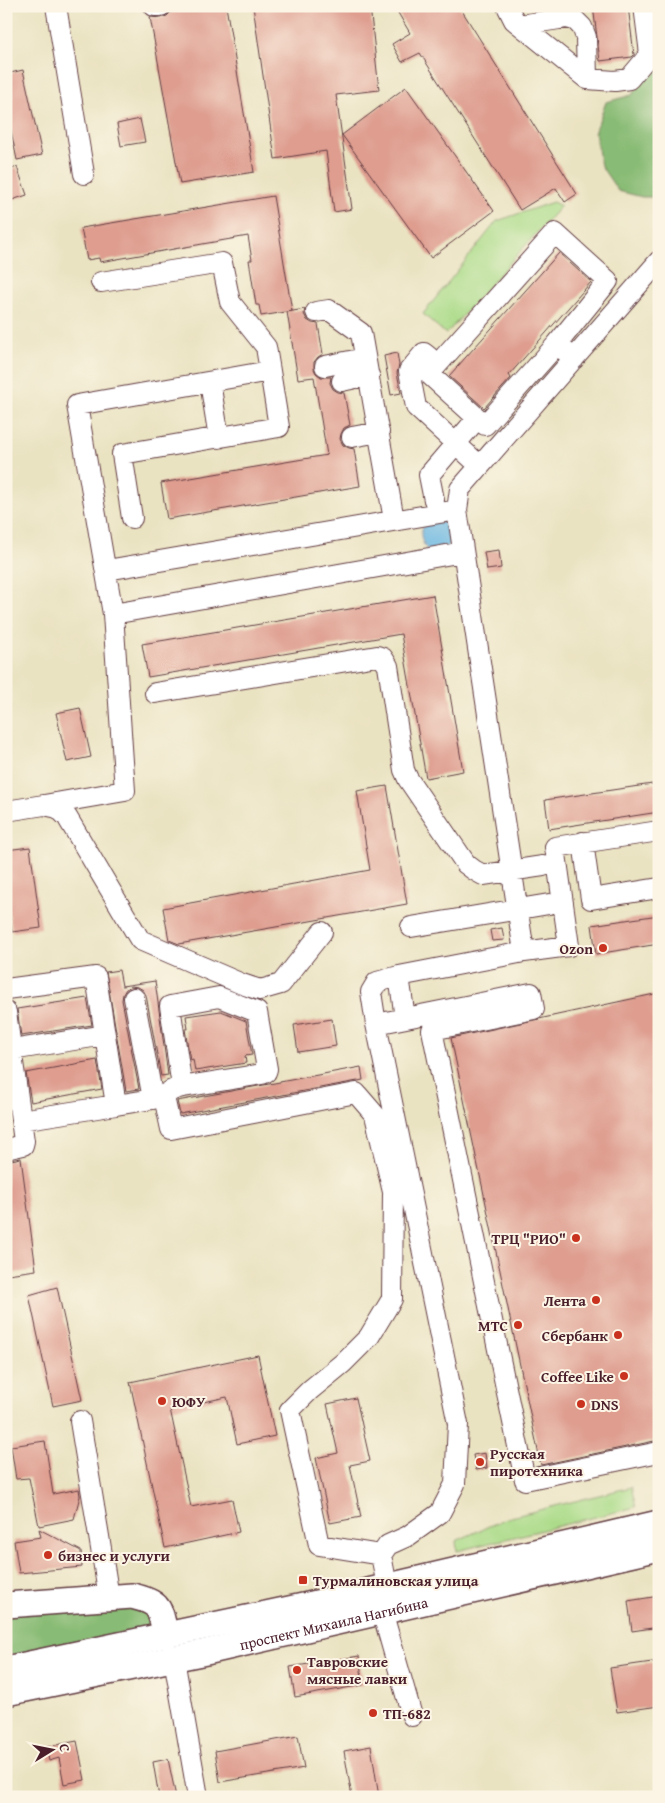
<svg xmlns="http://www.w3.org/2000/svg" width="665" height="1803" font-family="'Gentium Book Plus',serif">
  <rect width="100%" height="100%" fill="#fcf5e5"/>
  <filter id="ink" filterUnits="userSpaceOnUse"><feTurbulence type="fractalNoise" baseFrequency=".02" numOctaves="2"/><feDisplacementMap in="SourceGraphic" scale="10" xChannelSelector="R" yChannelSelector="G"/><feConvolveMatrix kernelMatrix="1 2 1 2 8 2 1 2 1" color-interpolation-filters="sRGB"/></filter>
  <filter id="wash" filterUnits="userSpaceOnUse"><feTurbulence type="fractalNoise" baseFrequency=".0096" numOctaves="4" result="noise"/><feDisplacementMap in="SourceGraphic" scale="20" xChannelSelector="R" yChannelSelector="G"/><feGaussianBlur stdDeviation="1.12" result="paint"/><feColorMatrix in="noise" values="0 0 0 0 0 0 0 0 0 0 0 0 0 0 0 0 0 1.4 0 .05"/><feComposite in="paint" operator="in"/></filter>
  <g filter="url(#wash)">
    <rect width="100%" height="100%" fill="#eae3c2"/>
    <!-- green -->
    <path fill="#abdb89" stroke="#7a7d5a" d="M553,202L561,206L446,334L423,314L497,221Z
      M631,1487L636,1507L457,1551L456,1541L507,1518Z"/>
    <!-- forest -->
    <path fill="#88bb75" stroke="#696d50" d="M659,62V197H642L618,191L601,166L595,132L606,102L632,95Z
      M123,1602L150,1612L151,1622L142,1631L24,1655H13L6,1650V1612Z"/>
    <!-- water -->
    <path fill="#68b6e2" stroke="#596a86" d="M438,520C452,525 454,534 448,547L428,551C417,536 418,523 438,520Z"/>
    <g id="blocks">
      <!-- building -->
      <path fill="#de9d8f" d="M212,6H226L254,172L180,184L150,17L161,18L167,16L171,12Z
        M253,6H370L379,90L336,95L352,209L334,212L326,151L275,159Z
        M394,6H459L577,194L565,202L556,188L520,210L420,53L402,62L392,44L410,33Z
        M593,6H628L634,55L632,57L600,61Z
        M23,70L42,155L17,160L6,106V74Z
        M406,87L494,211L431,258L342,135Z
        M140,119L145,142L121,146L117,124Z
        M17,167L27,195L6,202V171Z
        M273,196L292,311L261,316L259,305H256L249,260H252L248,236L100,262L99,258L87,260L81,228Z
        M559,253L591,282L509,375L511,378L484,408L449,376Z
        M305,309L304,314L307,320L312,323L318,324L323,354L318,357L314,362V369L316,373L321,377H331L330,383L333,389L338,392L344,393L350,425L344,428L341,434L340,439L343,445L349,448L354,449L360,486L167,519L161,483L327,455L314,377L298,379L287,312Z
        M397,353L399,365L397,373L401,393L391,395L384,356Z
        M499,550L501,568L487,570L484,552Z
        M433,595L463,771L426,778L401,634L148,677L142,644Z
        M80,708L91,757L67,762L56,713Z
        M659,783V812L549,829L545,800Z
        M387,786L407,904L179,944L169,940L163,908L370,870L357,791Z
        M30,847L41,928L12,932L6,893V850Z
        M659,915V944L596,954L592,925Z
        M502,928L504,940L492,941L490,930Z
        M119,970L122,986L155,981L168,1075L161,1076L146,995L143,990L138,987L131,986L126,989L123,994L122,1000L139,1089L126,1091L106,972Z
        M659,993V1440L541,1465L451,1038Z
        M87,998L92,1025L21,1036L17,1009Z
        M221,1011L246,1021L252,1055L245,1056L246,1063L195,1071L193,1059L190,1060L185,1029H188L186,1016Z
        M332,1019L336,1046L298,1052L294,1025Z
        M97,1060L102,1089L31,1102L26,1073Z
        M361,1067L363,1080L180,1114L177,1101Z
        M21,1158L36,1270L8,1274L6,1161Z
        M57,1287L82,1400L53,1406L29,1295Z
        M258,1355L275,1436L237,1444L227,1397L170,1409L191,1507L232,1499L239,1532L165,1548L130,1382Z
        M356,1398L370,1461L350,1465L361,1517L330,1523L316,1458L338,1453L327,1404Z
        M45,1441L53,1494L79,1489L80,1496L74,1519L39,1526L29,1478L16,1479L11,1446Z
        M485,1453L487,1468L476,1470L473,1455Z
        M39,1529L81,1551L82,1567L19,1573L14,1541L41,1537Z
        M659,1596V1627L632,1631L628,1601Z
        M359,1656L363,1685L295,1697L290,1667Z
        M659,1661V1706L617,1712L610,1668Z
        M298,1736L304,1768L220,1782L215,1751Z
        M77,1741L85,1780L64,1784L59,1758L49,1761L46,1747Z
        M371,1746L379,1797H352L344,1751Z
        M168,1759L176,1797H159L153,1762Z"/>
    </g>
  </g>
  <g filter="url(#ink)">
    <use href="#blocks" fill-opacity="0" stroke="#623c42" stroke-width="1"/>
    <g fill="none" stroke-linecap="round" stroke-linejoin="round">
      <!-- minor casing -->
      <g stroke="#623c42" stroke-width="22">
        <path id="minor" d="M56,6L84,174
          M154,6H161
          M507,6L514,20L520,25
          M587,79L586,37L582,27L575,20L566,18L520,25L587,79L615,81L629,79L650,54L644,6
          M316,312L329,310L361,333L394,520
          M557,344L485,425L429,374L555,233L608,281L557,344L574,359
          M429,357L424,353L409,371L416,407L480,466
          M325,366L365,358
          M342,381L369,375
          M210,382L219,438
          M352,437L379,432
          M434,500L429,475L475,421
          M132,518L122,454L279,427L270,371
          M107,570L457,510
          M113,614L463,552
          M155,693L377,656L383,658L388,666L404,770L408,779L466,864L474,870L483,875L543,866
          M44,805L125,791L113,614L77,405L270,371L266,347L230,302L222,263L101,282
          M6,811L44,805L58,808L67,817L140,940L242,984L260,990L281,984L322,932
          M583,842L591,899L659,888
          M411,927L549,904
          M524,952L569,946L555,847L659,831
          M6,989L96,977L116,1105L21,1120
          M134,998L153,1099C168,1096 168,1089 182,1087L262,1074L266,1072L267,1069L257,1012L219,997L170,1006L182,1087
          M6,1012L24,1141L23,1145L6,1149
          M405,1018L399,976L524,952L457,510L460,489L659,261
          M376,1024L371,992L377,982L399,976
          M11,1050L105,1035
          M164,1097L171,1129L356,1093L375,1115L393,1192L392,1299L369,1337L343,1363L310,1390L290,1410L319,1545L381,1555
          M116,1105L153,1099
          M80,1421L109,1597
          M387,1586L381,1555L388,1545L408,1536L440,1513L455,1484L458,1424L376,1024L531,993L534,1009L432,1030L525,1480L659,1452
          M382,1611L412,1716
          M174,1659L198,1797"/>
      </g>
      <!-- major casing -->
      <g stroke="#623c42" stroke-width="28">
        <g id="major">
          <path d="M6,1605L132,1596C162,1603 159,1608 166,1636"/>
          <path d="M6,1669L308,1605L659,1523"/>
          <path id="s1" d="M6,1693L206,1652L659,1548"/>
        </g>
      </g>
      <!-- minor -->
      <use href="#minor" stroke="#fff" stroke-width="20"/>
      <!-- major -->
      <use href="#major" stroke="#fff" stroke-width="25"/>
    </g>
  </g>
  <!-- markers -->
  <g fill="#c8321e" stroke="#fcf5e5" stroke-width="2">
    <circle cx="603" cy="948" r="5"/>
    <circle cx="576" cy="1238" r="5"/>
    <circle cx="596" cy="1300" r="5"/>
    <circle cx="518" cy="1325" r="5"/>
    <circle cx="618" cy="1335" r="5"/>
    <circle cx="624" cy="1376" r="5"/>
    <circle cx="162" cy="1401" r="5"/>
    <circle cx="581" cy="1404" r="5"/>
    <circle cx="480" cy="1462" r="5"/>
    <circle cx="48" cy="1555" r="5"/>
    <rect x="298" y="1575" width="10" height="10" rx="2.5"/>
    <circle cx="297" cy="1670" r="5"/>
    <circle cx="373" cy="1713" r="5"/>
  </g>
  <g text-anchor="middle" dominant-baseline="central" stroke-width="4" stroke-linejoin="round" paint-order="stroke">
    <!-- poi labels -->
    <g font-size="15" font-weight="bold" fill="#4a1f2b" stroke="#fcf5e5" text-anchor="start">
      <text x="593" y="948" text-anchor="end">Ozon</text>
      <text x="566" y="1238" text-anchor="end">ТРЦ "РИО"</text>
      <text x="586" y="1300" text-anchor="end">Лента</text>
      <text x="508" y="1325" text-anchor="end">МТС</text>
      <text x="608" y="1335" text-anchor="end">Сбербанк</text>
      <text x="614" y="1376" text-anchor="end">Coffee Like</text>
      <text x="172" y="1401">ЮФУ</text>
      <text x="591" y="1404">DNS</text>
      <text x="490" y="1453">Русская<tspan x="490" dy="17">пиротехника</tspan></text>
      <text x="58" y="1555">бизнес и услуги</text>
      <text x="313" y="1580">Турмалиновская улица</text>
      <text x="307" y="1661">Тавровские<tspan x="307" dy="17">мясные лавки</tspan></text>
      <text x="383" y="1713">ТП-682</text>
    </g>
    <!-- street labels -->
    <g font-size="15" fill="#4a1f2b" stroke="#fcf5e5">
      <text stroke="none"><textPath href="#s1" startOffset="335">проспект Михаила Нагибина</textPath></text>
    </g>
  </g>
  <!-- margin -->
  <rect width="665" height="1803" fill="none" stroke="#fcf5e5" stroke-width="25"/>
  <!-- north arrow -->
  <g transform="translate(52 1750) rotate(80)" stroke="#fcf5e5" stroke-width="4" paint-order="stroke">
  <path d="M0-4L9 19L0 12L-9 19Z" fill="#4a1f2b"/>
  <text y="-8" font-size="14" font-weight="bold" text-anchor="middle" fill="#4a1f2b">С</text>
  </g>
</svg>
